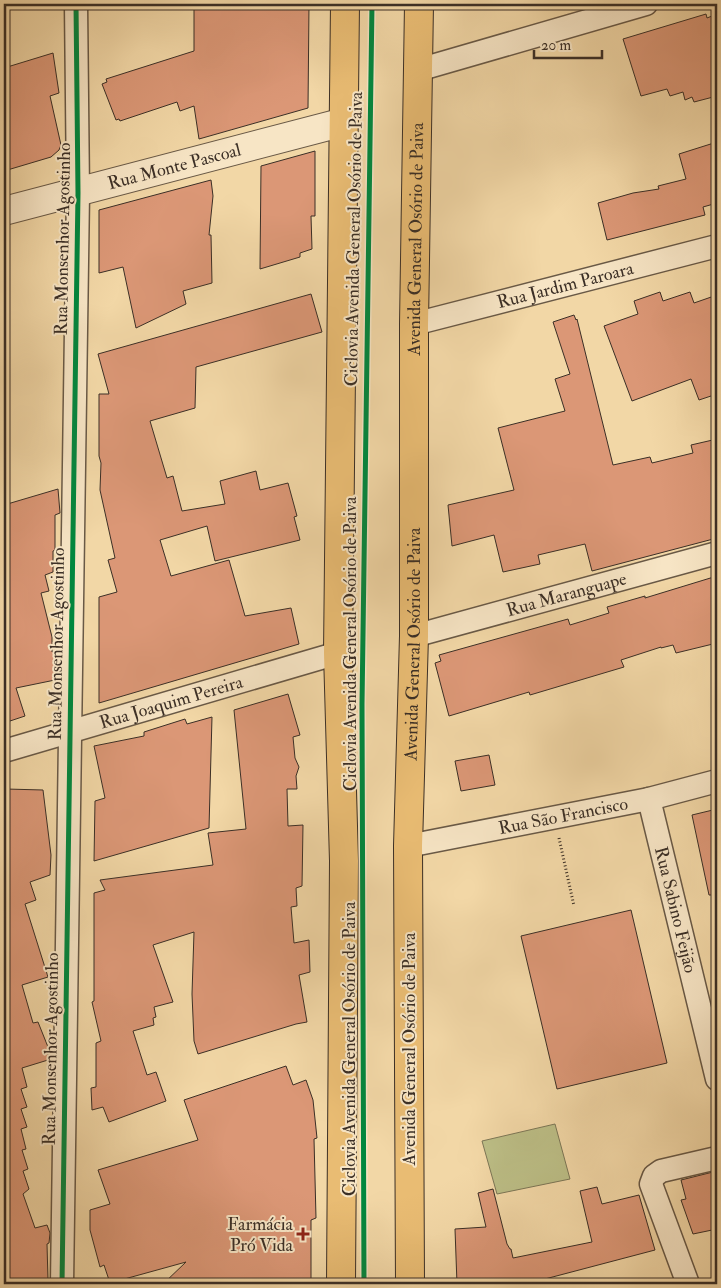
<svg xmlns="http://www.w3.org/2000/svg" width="721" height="1288" font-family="'IM FELL Double Pica',serif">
  <rect width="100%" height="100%" fill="#f2d7a6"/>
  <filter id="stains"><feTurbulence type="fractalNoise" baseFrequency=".004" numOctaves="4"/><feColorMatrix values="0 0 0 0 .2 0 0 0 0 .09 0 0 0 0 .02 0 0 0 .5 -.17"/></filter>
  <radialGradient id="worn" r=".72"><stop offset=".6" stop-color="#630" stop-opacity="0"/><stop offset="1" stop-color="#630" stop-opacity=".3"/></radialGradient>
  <!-- green -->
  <path fill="#bcbe86" stroke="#7c7656" d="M555,1124L570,1179L497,1194L482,1141Z"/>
  <!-- building -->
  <path fill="#db9776" stroke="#3b2f26" d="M194,4H309L308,108L199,139L194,106L180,111L177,102L120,121L119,119L116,120L102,84L107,82L106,79L194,51Z
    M706,14L707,18L717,14V96L694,102L692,97L685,100L683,92L670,96L667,89L641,96L623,39Z
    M53,53L59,93L50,96L61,145L59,150L51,157L4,171V68Z
    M717,142V203L703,207L705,215L607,240L598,203L633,193L659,189L658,186L686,179L679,154Z
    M315,151V216H311L312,249L300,253V257L260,269L261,166Z
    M211,180L213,196L209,235H211L212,283L183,291L186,304L136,328L123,267L99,273V210Z
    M660,292L663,301L690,292L694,303L717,295V394L699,400L691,379L632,401L604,326L638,314L634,301Z
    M311,294L322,332L196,367L195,408L150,421L167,478L173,476L182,511L225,504L220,481L256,471L260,490L288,483L297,516L294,517L300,540L215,561L207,526L160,540L171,576L229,560L245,616L291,608L299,644L99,703V597L117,592L108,560L115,558L100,490L101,463L99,456V394H109L98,354Z
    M574,315L576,320L577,319L613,465L650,457L652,463L693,453L691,445L717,439V538L592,571L585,544L538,555L540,564L503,572L494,535L452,546L448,505L514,490L498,428L565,411L555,379L570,374L553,322Z
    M58,489L60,513L55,515V550L53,551V572L45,575L49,591L41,593L52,637V652L55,650V680L16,688L25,716L4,723V505Z
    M717,576V643L676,653L673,645L661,648V647L621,660L624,667L530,695L529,692L449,716L435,663L441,661L439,655L568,619L570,625L609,613L607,607L645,596V598Z
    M288,694L300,735L293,737L295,758L299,767L296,776L297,789H287L288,826L303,825L302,886L296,888L297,906L291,907L294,943L309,940L310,972L299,975L307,1022L296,1024L198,1054L194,1041L192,994L194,932L153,945L173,1002L154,1007L156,1017L153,1018L154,1025L133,1031L147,1075L156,1072L166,1101L109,1122L103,1107L92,1110L91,1088L96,1087V1043L101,1041L92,1002L94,1001V893L105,890L100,880L213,865L208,833L246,829L234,710Z
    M212,717L209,828L94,861L95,801L105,798L94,746L144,736V732L185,719L187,724Z
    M489,755L495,785L461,791L455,761Z
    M6,789L43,790L51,855L50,875L30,882L36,900L25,904L48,977L22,985L33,1023L38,1022L48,1047V1060L22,1068L27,1087L21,1089L27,1107L21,1109L27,1127L21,1129L26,1149L22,1150L28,1169L23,1171L29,1189L23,1194L35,1228L47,1225L50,1233L49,1243L47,1244L48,1280L34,1284H4V850Z
    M717,809V895H709L692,815Z
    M631,910L667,1063L557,1089L521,936Z
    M286,1066L293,1085L306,1080L313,1100L317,1138L314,1139L316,1218L311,1220V1284H163L186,1262L110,1283L104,1265L100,1267L90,1230V1210L110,1204L98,1170L198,1140L184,1100Z
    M717,1171V1229L693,1234L681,1200L686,1199L681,1180Z
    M597,1187L602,1204L639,1195L655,1250L526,1284H457L455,1229L486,1227L478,1193L493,1189L507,1244L510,1249H511L513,1258L592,1242L580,1191Z"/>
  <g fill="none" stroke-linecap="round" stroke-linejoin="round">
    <!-- minor casing -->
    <g stroke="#695946" stroke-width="25">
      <g id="minor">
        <path d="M418,70L646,4"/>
        <path id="s1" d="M414,324L717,246"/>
        <path id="s2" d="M414,636L717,553"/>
        <path id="s3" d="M4,751L338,653"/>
        <path id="s4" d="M649,799L717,1079"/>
        <path id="s5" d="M408,846L649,799L717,781"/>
        <path d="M62,1284L78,193L76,4"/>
        <path d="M688,1284L651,1184L654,1176L661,1171L717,1158"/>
      </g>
    </g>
    <!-- tertiary casing -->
    <g stroke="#695946" stroke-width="30">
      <g id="tertiary">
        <path id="s6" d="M4,211L344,122"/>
      </g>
    </g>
    <!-- primary casing -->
    <g stroke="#3b2f26" stroke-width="30">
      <g id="primary">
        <path d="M341,1284L344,861L338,653L345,4"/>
        <path id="s7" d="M410,1284L408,846L414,636V324L419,4"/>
      </g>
    </g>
    <!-- path -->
    <path stroke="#3b2f26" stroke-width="3" stroke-dasharray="1 2.5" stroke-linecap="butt" d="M559,838L574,906"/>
    <!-- minor -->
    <use href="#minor" stroke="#f7e5c5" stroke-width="22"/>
    <!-- tertiary -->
    <use href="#tertiary" stroke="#f7e5c5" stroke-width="28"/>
    <!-- primary -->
    <use href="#primary" stroke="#e9bc73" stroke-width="28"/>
    <!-- cycleway casing -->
    <g stroke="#f7e5c5" stroke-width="8">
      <path id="cycleway" d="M62,1284L78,193L76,4
        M364,1284L362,704L372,4"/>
    </g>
    <!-- cycleway -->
    <use href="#cycleway" stroke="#00873e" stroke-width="5"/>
  </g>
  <!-- markers -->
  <path fill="#8f2418" stroke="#f7e5c5" stroke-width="2" d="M300.5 1226.5h5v5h5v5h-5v5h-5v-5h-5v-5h5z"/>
  <g text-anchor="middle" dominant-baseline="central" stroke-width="4" stroke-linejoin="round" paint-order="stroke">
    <!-- street labels -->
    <g font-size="18" fill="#3b2f26" stroke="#f7e5c5">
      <text stroke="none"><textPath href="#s6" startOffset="176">Rua Monte Pascoal</textPath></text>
      <text transform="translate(63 239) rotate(-89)">Rua Monsenhor Agostinho</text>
      <text transform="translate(354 239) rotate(-89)">Ciclovia Avenida General Osório de Paiva</text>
      <text stroke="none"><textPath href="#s7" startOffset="1045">Avenida General Osório de Paiva</textPath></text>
      <text stroke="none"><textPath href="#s1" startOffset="156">Rua Jardim Paroara</textPath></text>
      <text stroke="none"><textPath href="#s2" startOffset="158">Rua Maranguape</textPath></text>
      <text transform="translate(57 644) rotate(-89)">Rua Monsenhor Agostinho</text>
      <text transform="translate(350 644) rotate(-90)">Ciclovia Avenida General Osório de Paiva</text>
      <text stroke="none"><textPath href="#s7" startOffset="640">Avenida General Osório de Paiva</textPath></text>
      <text stroke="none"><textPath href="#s3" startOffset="174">Rua Joaquim Pereira</textPath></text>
      <text stroke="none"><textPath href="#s5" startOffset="158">Rua São Francisco</textPath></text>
      <text stroke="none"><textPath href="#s4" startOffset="114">Rua Sabino Feijão</textPath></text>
      <text transform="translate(51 1049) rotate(-89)">Rua Monsenhor Agostinho</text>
      <text transform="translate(349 1049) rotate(-90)">Ciclovia Avenida General Osório de Paiva</text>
      <text transform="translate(409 1049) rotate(-90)">Avenida General Osório de Paiva</text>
    </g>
    <!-- poi labels -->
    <g font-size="18" fill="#3b2f26" stroke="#f7e5c5" text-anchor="end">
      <text x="293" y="1224">Farmácia<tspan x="293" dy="21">Pró Vida</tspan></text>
    </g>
  </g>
  <!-- margin -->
  <rect width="721" height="1288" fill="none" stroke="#f2d7a6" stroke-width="20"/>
  <rect x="5" y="5" width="711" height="1278" fill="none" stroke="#3b2f26" stroke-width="2.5"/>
  <rect x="10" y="10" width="701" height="1268" fill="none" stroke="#3b2f26"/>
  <!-- scale -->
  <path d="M534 50v8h68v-8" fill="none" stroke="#3b2f26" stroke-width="2.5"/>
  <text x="541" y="50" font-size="15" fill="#3b2f26" stroke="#f7e5c5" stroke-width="4" paint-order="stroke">20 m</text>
  <rect width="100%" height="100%" filter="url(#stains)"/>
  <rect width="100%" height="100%" fill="url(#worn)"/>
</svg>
